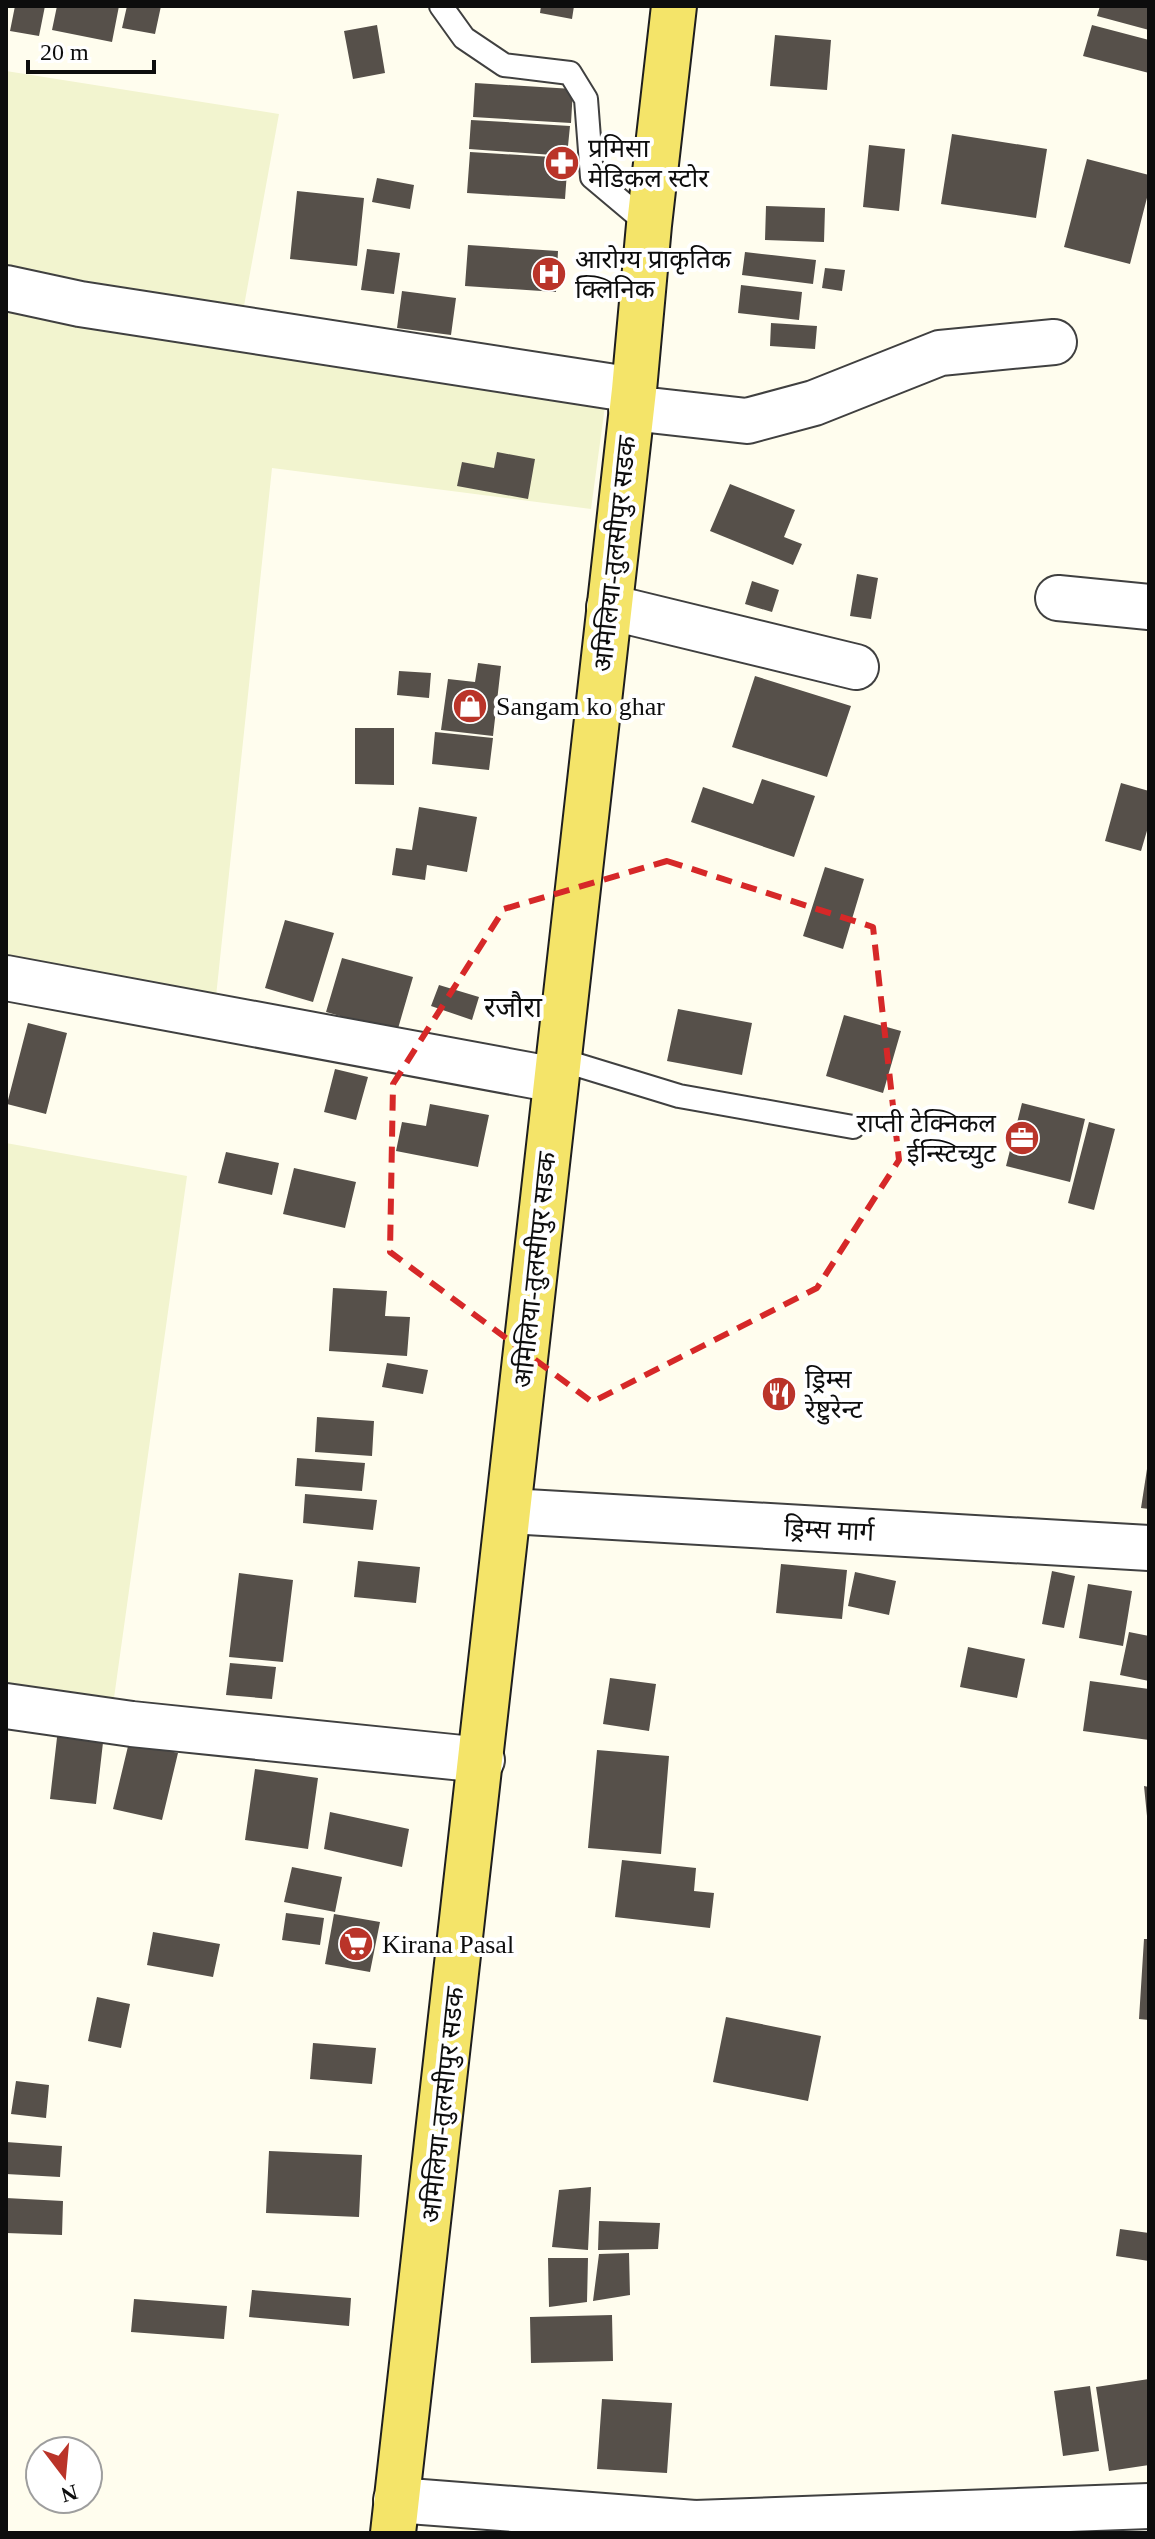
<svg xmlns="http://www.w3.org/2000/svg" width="1155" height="2539" font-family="'Times New Roman','Noto Sans Devanagari',serif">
  <rect width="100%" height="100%" fill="#fffdee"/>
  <!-- farmland -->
  <path fill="#f2f4cf" d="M6,71L279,114L244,306L6,268Z
    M6,312L106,332L287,357L605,406L591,509L272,468L215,1006L6,969Z
    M6,1143L187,1176L114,1698L6,1683Z"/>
  <!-- building -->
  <path fill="#56504a" d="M15,6H45L39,36L10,31Z
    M57,6H119L112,42L52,30Z
    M127,6H161L155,34L122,28Z
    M541,6H574L572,19L540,13Z
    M1100,6H1149V30L1097,16Z
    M377,25L385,73L353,79L344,31Z
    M1092,25L1149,40V73L1083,56Z
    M775,35L831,40L827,90L770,86Z
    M475,83L573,89L571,123L473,117Z
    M471,120L570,126L567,156L469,149Z
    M952,134L1047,149L1036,218L941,204Z
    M869,145L905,149L899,211L863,207Z
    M470,152L568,158L565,199L467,193Z
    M1087,159L1149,175V190L1130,264L1064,247Z
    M377,178L414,185L410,209L372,202Z
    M297,191L364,198L357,266L290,259Z
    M766,206L825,208L824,242L765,240Z
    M468,245L558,251L556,292L465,286Z
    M367,249L400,253L394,294L361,290Z
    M745,252L816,260L813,284L742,275Z
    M825,268L845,270L842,291L822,288Z
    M741,285L802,292L799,320L738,313Z
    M402,291L456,298L451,335L397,328Z
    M771,323L817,326L815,349L770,346Z
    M497,452L535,459L528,499L457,486L462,462L494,468Z
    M730,484L795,510L784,537L802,544L793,565L710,531Z
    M857,574L878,578L871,619L850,616Z
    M752,581L779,590L772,612L745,604Z
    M478,663L501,666L493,736L441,730L448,679L475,682Z
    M399,671L431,673L429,698L397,695Z
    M755,676L851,706L827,777L732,747Z
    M355,728H394V785L355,784Z
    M435,732L493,738L489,770L432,764Z
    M762,779L815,796L794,857L691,822L703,787L753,804Z
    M1121,783L1149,791V824L1141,851L1105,841Z
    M419,807L477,817L467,872L427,865L425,880L392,875L396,848L412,850Z
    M825,867L864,879L843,949L803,936Z
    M285,920L334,933L313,1002L265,988Z
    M342,958L413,977L397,1032L326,1012Z
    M439,985L479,997L472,1020L431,1006Z
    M678,1009L752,1023L742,1075L667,1061Z
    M844,1015L901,1031L883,1093L826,1076Z
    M28,1023L67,1033L46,1114L7,1104Z
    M335,1069L368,1077L356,1120L324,1112Z
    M1022,1103L1085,1119L1070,1182L1006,1166Z
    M430,1104L489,1115L478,1167L396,1151L402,1122L426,1126Z
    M1089,1122L1115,1129L1094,1210L1068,1203Z
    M226,1152L279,1163L272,1195L218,1183Z
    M294,1168L356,1182L345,1228L283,1214Z
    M333,1288L387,1291L385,1316L410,1317L407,1356L329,1351Z
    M387,1363L428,1370L423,1394L382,1387Z
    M317,1417L374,1421L372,1456L315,1452Z
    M297,1458L365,1463L362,1491L295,1486Z
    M1147,1469H1149V1509L1141,1508Z
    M305,1494L377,1500L373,1530L303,1523Z
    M358,1561L420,1567L416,1603L354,1597Z
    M781,1564L847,1570L842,1619L776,1613Z
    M1052,1571L1075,1576L1064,1628L1042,1624Z
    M855,1572L896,1581L889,1615L848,1606Z
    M239,1573L293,1580L283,1662L229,1657Z
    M1088,1584L1132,1591L1123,1646L1079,1638Z
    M1129,1632L1149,1636V1681L1120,1675Z
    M968,1647L1025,1659L1017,1698L960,1687Z
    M230,1663L276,1667L272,1699L226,1695Z
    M610,1678L656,1684L649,1731L603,1724Z
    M1090,1681L1149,1689V1740L1083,1731Z
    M59,1720L105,1725L96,1804L50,1799Z
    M129,1742L178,1753L162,1820L113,1809Z
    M597,1750L669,1756L661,1854L588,1848Z
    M255,1769L318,1778L308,1849L245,1840Z
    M1144,1786L1149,1787V1816H1147Z
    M330,1812L409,1829L402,1867L324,1849Z
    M622,1860L696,1868L694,1891L714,1893L710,1928L615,1917Z
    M292,1867L342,1877L335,1912L284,1902Z
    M286,1913L324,1918L320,1945L282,1940Z
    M334,1914L380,1922L370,1972L325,1964Z
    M153,1932L220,1944L213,1977L147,1965Z
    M1144,1939H1149V2020L1139,2019Z
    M97,1997L130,2004L121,2048L88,2041Z
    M726,2017L821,2036L808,2101L713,2082Z
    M313,2043L376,2048L372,2084L310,2079Z
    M16,2081L49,2085L46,2118L11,2114Z
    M6,2142L62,2146L60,2177L6,2174Z
    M269,2151L362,2155L359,2217L266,2213Z
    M591,2187L588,2250L552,2247L559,2190Z
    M6,2198L63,2201L62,2235L6,2233Z
    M599,2221L660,2223L658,2249L598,2250Z
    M1120,2229L1149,2233V2261L1116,2256Z
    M629,2253L630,2295L593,2301L599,2254Z
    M548,2258H588L587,2302L549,2307Z
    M252,2290L351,2298L349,2326L249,2317Z
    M134,2299L227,2306L224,2339L131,2332Z
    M612,2315L613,2361L531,2363L530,2317Z
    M1149,2379V2465L1109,2471L1096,2387Z
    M1090,2386L1099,2451L1063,2456L1054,2391Z
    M602,2399L672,2403L667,2473L597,2469Z"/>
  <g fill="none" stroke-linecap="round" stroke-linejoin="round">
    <!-- lane casing -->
    <g stroke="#404040" stroke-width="26">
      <path id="lane" d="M441,6L464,38L504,65L570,73L586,99L592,177L649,225
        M558,1059L679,1096L853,1127"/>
    </g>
    <!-- street casing -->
    <g stroke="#404040" stroke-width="48">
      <path id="street" d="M6,288L80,304L634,390
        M631,408L747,421L814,403L940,353L1054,342
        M1058,598L1149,607
        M609,607L856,667
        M6,978L556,1080
        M509,1511L1149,1548
        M6,1706L132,1724L482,1760
        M396,2500L695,2523L1149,2506"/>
    </g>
    <!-- primary casing -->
    <g stroke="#1e1e1e" stroke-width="48">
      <path id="primary" d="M393,2533L634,390L649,225L674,6"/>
    </g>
    <!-- lane -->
    <use href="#lane" stroke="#fff" stroke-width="22"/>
    <!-- street -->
    <use href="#street" stroke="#fff" stroke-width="44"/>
    <!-- primary -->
    <use href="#primary" stroke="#f4e469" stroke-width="44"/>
  </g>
  <!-- marked area -->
  <path fill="none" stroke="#d62828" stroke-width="6" stroke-dasharray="16 10" stroke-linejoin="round" d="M667,861L873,927L899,1160L817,1288L592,1402L390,1252L393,1084L504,909Z"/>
  <!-- icons -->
  <defs>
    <g id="pharmacy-disc" transform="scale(1.8)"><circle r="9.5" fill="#ba3429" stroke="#fff"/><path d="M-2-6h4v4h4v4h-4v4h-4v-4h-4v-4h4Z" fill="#fff"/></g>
    <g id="hospital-disc" transform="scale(1.8)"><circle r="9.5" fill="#ba3429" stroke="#fff"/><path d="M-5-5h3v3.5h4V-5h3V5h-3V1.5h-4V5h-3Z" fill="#fff"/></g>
    <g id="shop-disc" transform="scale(1.8)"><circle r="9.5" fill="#ba3429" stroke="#fff"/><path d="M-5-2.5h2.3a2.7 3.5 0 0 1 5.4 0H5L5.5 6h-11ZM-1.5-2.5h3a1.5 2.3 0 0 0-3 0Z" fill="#fff"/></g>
    <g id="office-disc" transform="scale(1.8)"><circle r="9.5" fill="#ba3429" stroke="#fff"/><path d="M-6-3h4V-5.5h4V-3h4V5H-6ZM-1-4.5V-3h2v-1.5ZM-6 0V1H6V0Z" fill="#fff"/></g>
    <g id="restaurant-disc" transform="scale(1.8)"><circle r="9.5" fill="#ba3429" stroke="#fff"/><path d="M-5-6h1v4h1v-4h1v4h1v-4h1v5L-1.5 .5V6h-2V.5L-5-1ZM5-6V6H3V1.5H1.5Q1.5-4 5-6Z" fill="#fff"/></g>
    <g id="supermarket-disc" transform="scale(1.8)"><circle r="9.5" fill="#ba3429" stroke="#fff"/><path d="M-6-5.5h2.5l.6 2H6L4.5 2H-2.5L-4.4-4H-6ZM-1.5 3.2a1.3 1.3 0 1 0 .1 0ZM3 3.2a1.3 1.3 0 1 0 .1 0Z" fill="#fff"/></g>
  </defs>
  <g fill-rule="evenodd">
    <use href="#pharmacy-disc" x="562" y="163"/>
    <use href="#hospital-disc" x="549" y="274"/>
    <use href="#shop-disc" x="470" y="706"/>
    <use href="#office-disc" x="1022" y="1138"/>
    <use href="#restaurant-disc" x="779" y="1394"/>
    <use href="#supermarket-disc" x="356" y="1944"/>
  </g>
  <g text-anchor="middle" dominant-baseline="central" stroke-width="8" stroke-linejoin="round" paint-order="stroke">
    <!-- poi labels -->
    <g font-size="26" fill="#0d0d0d" stroke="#fff" text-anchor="start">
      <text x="588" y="148">प्रमिसा<tspan x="588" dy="30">मेडिकल स्टोर</tspan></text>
      <text x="575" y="259">आरोग्य प्राकृतिक<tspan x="575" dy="30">क्लिनिक</tspan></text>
      <text x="496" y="706">Sangam ko ghar</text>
      <text x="996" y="1123" text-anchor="end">राप्ती टेक्निकल<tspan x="996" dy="30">ईन्स्टिच्युट</tspan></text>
      <text x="805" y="1379">ड्रिम्स<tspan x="805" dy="30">रेष्टुरेन्ट</tspan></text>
      <text x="382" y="1944">Kirana Pasal</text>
    </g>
    <!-- street labels -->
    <g font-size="26" fill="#0d0d0d" stroke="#fff">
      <text transform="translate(615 554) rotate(-84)">अमिलिया-तुलसीपुर सडक</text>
      <text transform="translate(535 1270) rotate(-84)">अमिलिया-तुलसीपुर सडक</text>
      <text transform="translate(829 1530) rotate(3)">ड्रिम्स मार्ग</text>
      <text transform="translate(443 2105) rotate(-84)">अमिलिया-तुलसीपुर सडक</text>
    </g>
    <!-- neighbourhood labels -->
    <g font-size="28" fill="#0d0d0d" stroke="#fff">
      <text x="513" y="1007">रजौरा</text>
    </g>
  </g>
  <!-- border -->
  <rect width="1155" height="2539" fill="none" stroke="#0d0d0d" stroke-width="16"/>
  <!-- north arrow -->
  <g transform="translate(64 2475) rotate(164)"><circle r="38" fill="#ffffff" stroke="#9e9e9e" stroke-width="2"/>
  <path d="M0-6L14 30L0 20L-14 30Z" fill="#ba3429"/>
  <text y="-12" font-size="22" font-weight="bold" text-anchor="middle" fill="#0d0d0d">N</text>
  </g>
  <!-- scale -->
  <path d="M28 60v12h126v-12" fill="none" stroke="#0d0d0d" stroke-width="4"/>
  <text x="40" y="60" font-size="24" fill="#0d0d0d" stroke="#ffffff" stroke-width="6" paint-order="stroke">20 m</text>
</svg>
